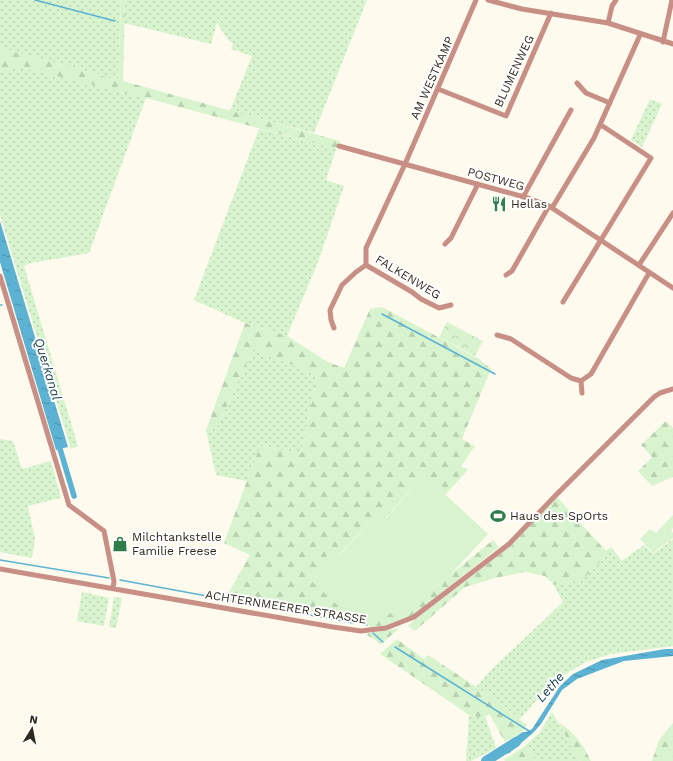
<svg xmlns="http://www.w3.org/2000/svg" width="673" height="761" font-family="'Work Sans',sans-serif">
  <defs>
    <pattern id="grass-dots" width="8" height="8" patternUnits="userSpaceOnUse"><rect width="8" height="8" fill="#d7f4ce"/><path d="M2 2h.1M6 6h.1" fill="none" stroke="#b9d1b0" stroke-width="1.8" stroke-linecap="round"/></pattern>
    <pattern id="forest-firs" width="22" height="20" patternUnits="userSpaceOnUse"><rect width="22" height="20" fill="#d7f4ce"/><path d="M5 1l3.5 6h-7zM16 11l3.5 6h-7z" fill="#b9d1b0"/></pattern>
    <pattern id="park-crowns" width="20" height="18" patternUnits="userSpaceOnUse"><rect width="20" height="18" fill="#d7f4ce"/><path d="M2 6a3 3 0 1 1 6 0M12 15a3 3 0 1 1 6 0" fill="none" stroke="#b9d1b0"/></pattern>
    <pattern id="water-ripples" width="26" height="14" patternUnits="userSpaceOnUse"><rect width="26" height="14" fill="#5bb2d3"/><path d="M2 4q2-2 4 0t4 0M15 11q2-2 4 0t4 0" fill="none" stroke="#4c91ab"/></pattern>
  </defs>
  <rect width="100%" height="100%" fill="#fefaed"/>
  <!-- grass -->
  <path fill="url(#grass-dots)" d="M0,0H121L118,80L0,48Z
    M125,0H367L314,133L230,111L252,56L231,49L233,43L228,40L217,23L211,44L124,23Z
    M20,67L146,98L89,253L31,263L24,266L78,446L71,449L0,215V72Z
    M650,99L662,104L642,147L631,140Z
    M259,129L336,149L326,180L344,186L318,262L287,336L245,323L194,300Z
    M253,349L317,375L301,454L261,446L247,481L216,475L206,430L217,427Z
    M0,439L13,441L22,469L51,461L61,498L28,506L35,539L32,558L0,552Z
    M673,539V646L611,654L586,662L559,678L547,688L520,719L493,698L476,687L492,669L563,602L554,585L583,579L604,558L606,551L611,547L622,561L644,545L653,554Z
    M82,592L109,598L104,626L77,621Z
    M114,597L122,598L116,628L109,627Z
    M552,712L580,761H536L525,746L540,732Z
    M469,715L479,717L485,716L496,748L471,761H466Z"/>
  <!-- forest -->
  <path fill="url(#forest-firs)" d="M121,0H125L123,81L340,141L336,149L146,98L20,67L0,72V48L118,80Z
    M382,307L479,359L491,369L462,439L475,446L461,466L468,470L445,495L424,475L385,518L378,513L339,555L334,550L384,618L394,610L402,614L493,540L499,547L412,616L386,625L371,627L366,623L229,596V592L250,555L224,543L260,446L301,454L317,375L253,349L217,427L206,430L245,323L287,336L328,362L344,368L370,309Z
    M666,421L673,428V477L652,486L638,471L652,457L641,445Z
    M557,497L606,551L604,558L583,579L554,585L545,576L525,572L495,578L465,587L415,631L408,626L414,620L511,546Z
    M400,628L381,644L367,635L369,633Z
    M397,639L424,659L428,655L493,698L527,725L522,732L505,742L490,715L479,717L469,715L380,654Z
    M559,723C574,731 584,746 591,761H580L571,747Z
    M673,723V761H652L659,740Z
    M525,746L536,761H505L504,759L510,756Z"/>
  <!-- park -->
  <path fill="url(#park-crowns)" d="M447,322L483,341L475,356L439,337Z"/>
  <!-- pitch -->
  <path fill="#d7f4ce" d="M424,475L488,534L450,575L402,614L394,610L384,618L376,621L344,611L308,578L333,549L340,555L378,513L386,518Z
    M673,515V528L671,530L673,533V538L653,553L640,539L650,529L656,533Z"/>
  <!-- water -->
  <path fill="url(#water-ripples)" d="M0,221L68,447L56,450L0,262Z
    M665,649H673V656L624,661L577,679L562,690L541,724L533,733L508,754L505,748L506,743L523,732H526L532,729L560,686L573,674L602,660Z"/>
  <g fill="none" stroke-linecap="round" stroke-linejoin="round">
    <!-- stream -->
    <path stroke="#5bb2d3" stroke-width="1.5" d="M35,0L115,21
      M0,305H2
      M382,314L495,374
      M0,560L109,578
      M120,580L353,623
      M362,624L367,625
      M373,633L383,642
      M395,647L529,731"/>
    <!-- canal -->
    <path stroke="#5bb2d3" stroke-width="5.5" d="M58,442L74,496"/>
    <!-- river -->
    <path stroke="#5bb2d3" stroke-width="10" d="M486,761L516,742"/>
    <!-- minor -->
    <path stroke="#c78f85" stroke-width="5" d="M488,0L522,9L608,23L673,44
      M608,23L612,6L616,0
      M663,42L672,0
      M577,83L586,93L610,103
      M438,89L506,116L551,13
      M339,146L528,198L549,206L673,288
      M523,197L571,110
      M552,208L594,138L640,35
      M445,244L451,238L478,184
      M639,265L673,213
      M506,275L512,271L549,206
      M0,276L69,505L104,531L114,581L113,589
      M563,302L651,158L601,125
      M451,305L439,308L421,299L412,292L366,265V248L405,164L476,0
      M334,328L331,320L330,310L342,285L356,272L366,265
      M497,335L511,339L571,378L581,381L591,374L649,273
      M581,381L582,393
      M0,569L333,627L361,631L369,630L386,628L414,617L509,544L555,496L654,397L660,393L673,389"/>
  </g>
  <!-- icons -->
  <defs>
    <g id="restaurant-bare" transform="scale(1.2)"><path d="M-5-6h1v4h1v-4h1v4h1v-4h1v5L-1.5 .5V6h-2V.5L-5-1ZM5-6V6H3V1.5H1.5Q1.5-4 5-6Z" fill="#307d4c" stroke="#fff" stroke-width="2.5" paint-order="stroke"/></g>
    <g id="stadium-bare" transform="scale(1.2)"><path d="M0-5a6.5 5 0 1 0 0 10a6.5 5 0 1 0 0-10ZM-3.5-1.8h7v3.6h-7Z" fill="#307d4c" stroke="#fff" stroke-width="2.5" paint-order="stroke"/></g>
    <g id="shop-bare" transform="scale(1.2)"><path d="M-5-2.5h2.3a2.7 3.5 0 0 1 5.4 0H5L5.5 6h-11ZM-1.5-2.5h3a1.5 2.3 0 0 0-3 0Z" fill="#307d4c" stroke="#fff" stroke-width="2.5" paint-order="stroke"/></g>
  </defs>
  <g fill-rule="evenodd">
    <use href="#restaurant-bare" x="499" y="204"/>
    <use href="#stadium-bare" x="498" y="516"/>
    <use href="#shop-bare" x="120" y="544"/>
  </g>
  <g text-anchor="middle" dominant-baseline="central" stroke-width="4" stroke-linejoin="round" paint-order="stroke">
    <!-- street labels -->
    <g font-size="12" fill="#2e2a1e" stroke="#fff">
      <text transform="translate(514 71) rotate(-65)">BLUMENWEG</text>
      <text transform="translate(432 78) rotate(-66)">AM WESTKAMP</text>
      <text transform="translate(496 179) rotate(15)">POSTWEG</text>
      <text transform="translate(408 277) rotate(31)">FALKENWEG</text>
      <text transform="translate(286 607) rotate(9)">ACHTERNMEERER STRASSE</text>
    </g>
    <!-- poi labels -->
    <g font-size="12" fill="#2e2a1e" stroke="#fff" text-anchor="start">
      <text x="511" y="204">Hellas</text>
      <text x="510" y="516">Haus des SpOrts</text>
      <text x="132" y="537">Milchtankstelle<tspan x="132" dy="14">Familie Freese</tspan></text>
    </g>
    <!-- water labels -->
    <g font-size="13" font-style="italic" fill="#113947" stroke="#fff">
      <text transform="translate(48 369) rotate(73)">Querkanal</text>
      <text transform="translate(550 687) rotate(-49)">Lethe</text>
    </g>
  </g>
  <!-- north arrow -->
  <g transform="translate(32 729) rotate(10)" stroke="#ffffff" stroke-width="3" paint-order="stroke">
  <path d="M0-3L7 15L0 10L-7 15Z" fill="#2e2a1e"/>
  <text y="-6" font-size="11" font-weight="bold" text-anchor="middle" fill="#2e2a1e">N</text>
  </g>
</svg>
